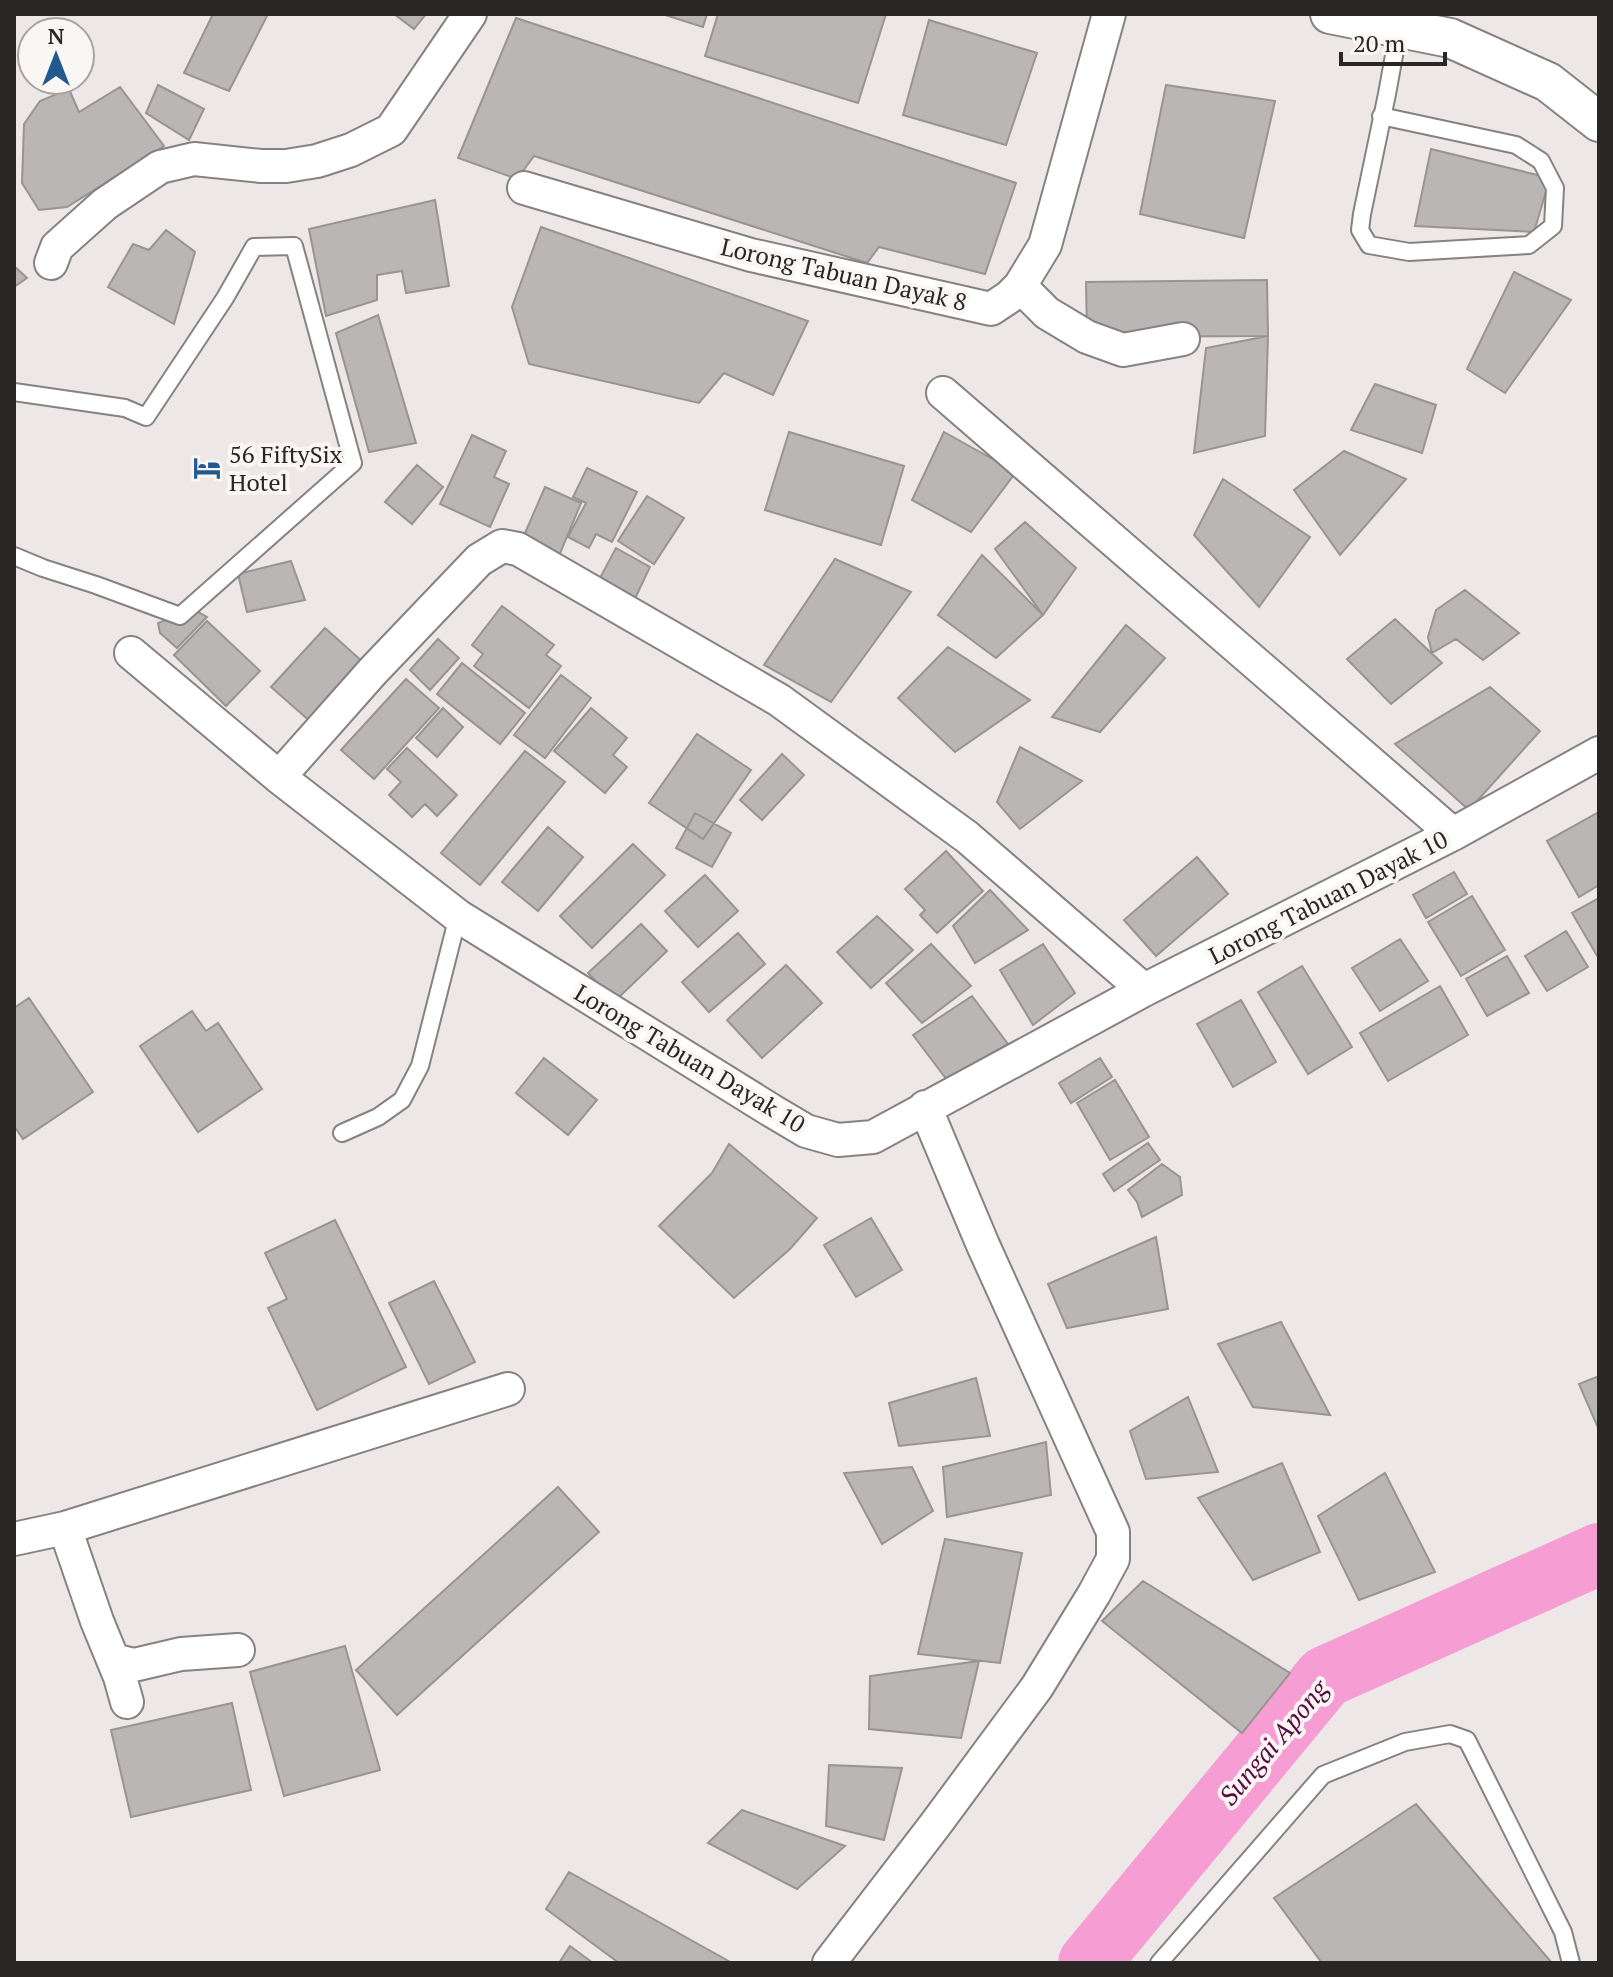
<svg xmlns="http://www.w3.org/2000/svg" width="1613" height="1977" font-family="'PT Serif',serif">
  <rect width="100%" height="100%" fill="#ede8e7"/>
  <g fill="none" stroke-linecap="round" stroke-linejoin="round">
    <!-- river -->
    <path stroke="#f69dd4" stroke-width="62" d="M1089,1963L1325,1677L1599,1554"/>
  </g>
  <!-- building -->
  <path fill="#bab6b6" stroke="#989394" stroke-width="2" d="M213,14H268L229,91L184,73Z
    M394,14H426L414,29Z
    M662,14H707L703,27Z
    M718,14H886L858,103L705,56Z
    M516,18L1016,183L985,274L879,247L867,263L534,156L517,179L458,158Z
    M929,20L1037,53L1006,145L903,115Z
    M158,85L204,109L189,140L146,113Z
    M1166,85L1275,101L1244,238L1140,214Z
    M120,87L164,146L67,207L39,210L22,183L24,124L40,101L69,89L79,112Z
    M1431,149L1550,178L1534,232L1415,226Z
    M435,200L449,286L406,293L402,271L377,275V300L326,316L309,229Z
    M541,227L808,321L773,395L724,373L699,403L529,364L512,307Z
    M166,230L195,252L174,324L108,287L133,244L149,250Z
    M14,266L27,278L14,287Z
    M1514,272L1571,300L1505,393L1467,369Z
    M1267,280L1268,336L1087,337L1086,282Z
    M378,315L416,443L369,452L336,333Z
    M1268,336L1265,436L1194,453L1206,348Z
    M1375,384L1436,405L1422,453L1351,430Z
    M789,432L904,466L881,545L765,510Z
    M944,432L1016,472L971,532L912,500Z
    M472,435L506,451L494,477L509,484L490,527L440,504Z
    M1344,451L1406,479L1340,555L1294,490Z
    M417,465L443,487L412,524L385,502Z
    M587,468L637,492L612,542L596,534L589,548L568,537L586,503L573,497Z
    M1223,479L1310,537L1259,607L1194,535Z
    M545,487L581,503L559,556L522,540Z
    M647,496L684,518L654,564L618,541Z
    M1025,522L1076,568L1043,615L995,549Z
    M616,548L650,567L630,609L594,589Z
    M982,555L1043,615L996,658L938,615Z
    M835,559L911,592L831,702L764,665Z
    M291,561L305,600L247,612L238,574Z
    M1465,590L1519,633L1483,660L1456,639L1432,653L1428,637L1436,610Z
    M502,606L554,645L546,655L561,666L529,708L474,666L483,654L472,645Z
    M193,609L207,617L177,648L160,633L158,623Z
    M1395,619L1442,663L1391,704L1347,659Z
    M207,621L260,671L226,706L174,655Z
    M1126,625L1165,658L1100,732L1052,717Z
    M325,628L373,671L320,730L271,687Z
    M438,639L459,658L430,690L410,670Z
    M948,647L1030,700L955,752L898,698Z
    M462,663L525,713L500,744L437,694Z
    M561,675L591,698L545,758L514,735Z
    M406,679L439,708L374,779L341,750Z
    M1490,687L1540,731L1469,810L1395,744Z
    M443,708L463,727L437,757L416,738Z
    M591,708L627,738L613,755L627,767L605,793L554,751Z
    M697,734L751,770L703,839L649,803Z
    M1020,747L1082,781L1020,829L997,802Z
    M407,748L457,795L437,816L425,804L412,817L389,795L401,782L387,769Z
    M525,751L565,782L480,885L441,853Z
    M782,754L804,775L762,820L740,800Z
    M1599,812V885L1579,897L1547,841Z
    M695,813L731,833L712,867L676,848Z
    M548,827L583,857L538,911L502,882Z
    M633,844L665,875L592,948L560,916Z
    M946,851L983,891L937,933L920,915L925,910L905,889Z
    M1197,857L1228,894L1156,956L1124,920Z
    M1454,872L1467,894L1426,918L1413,895Z
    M705,875L738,911L698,947L665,911Z
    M990,890L1028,930L975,963L953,926Z
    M1472,896L1505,950L1461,976L1428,922Z
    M1599,898V959L1572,913Z
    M877,916L913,950L871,988L837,952Z
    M641,924L667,951L615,1001L588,973Z
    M1566,931L1588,967L1547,991L1525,956Z
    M738,933L765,964L709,1012L682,982Z
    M1400,939L1428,981L1380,1011L1352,968Z
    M931,944L971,986L922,1023L886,983Z
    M1043,944L1075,993L1033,1025L1000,970Z
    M1507,956L1529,993L1487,1016L1466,979Z
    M786,965L822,1003L762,1058L727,1020Z
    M1302,966L1352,1047L1308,1074L1258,992Z
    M1440,986L1468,1035L1388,1081L1360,1033Z
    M972,996L1008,1044L950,1084L913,1035Z
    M29,998L93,1092L23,1139L14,1126V1008Z
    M1241,1000L1276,1062L1233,1087L1197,1024Z
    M192,1011L206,1031L218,1023L262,1089L198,1132L140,1046Z
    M544,1058L597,1100L568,1135L516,1093Z
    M1100,1058L1112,1077L1071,1103L1059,1083Z
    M1115,1080L1149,1137L1110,1160L1077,1103Z
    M1148,1143L1160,1160L1114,1191L1103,1174Z
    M729,1144L817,1218L790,1249L734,1298L659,1226L712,1173Z
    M1162,1164L1180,1177L1182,1195L1142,1217L1137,1202L1128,1190Z
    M871,1218L902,1270L856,1297L824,1245Z
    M335,1220L406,1367L317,1410L268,1308L287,1299L265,1253Z
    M1156,1237L1168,1309L1067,1328L1048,1284Z
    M434,1281L475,1362L429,1384L389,1303Z
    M1281,1322L1330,1415L1253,1407L1218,1344Z
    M1599,1376V1430L1579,1384Z
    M976,1378L990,1436L899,1446L889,1403Z
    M1188,1397L1218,1472L1146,1479L1130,1431Z
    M1046,1442L1051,1495L947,1517L943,1467Z
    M1282,1463L1320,1552L1253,1580L1198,1498Z
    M912,1467L933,1511L882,1544L844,1473Z
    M1385,1473L1435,1572L1359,1600L1318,1516Z
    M558,1487L599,1532L397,1715L356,1670Z
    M945,1539L1022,1553L1000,1663L918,1654Z
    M1143,1581L1290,1673L1242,1733L1102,1621Z
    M345,1646L380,1770L284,1796L250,1672Z
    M979,1661L961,1738L869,1729L870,1676Z
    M232,1703L251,1790L131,1817L111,1730Z
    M829,1765L902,1768L884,1840L826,1826Z
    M1416,1804L1552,1963H1322L1274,1898Z
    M742,1810L845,1846L797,1889L708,1843Z
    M569,1872L732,1963H619L546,1909Z
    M570,1946L593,1963H559Z"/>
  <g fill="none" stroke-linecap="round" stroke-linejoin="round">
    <!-- service casing -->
    <g stroke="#868281" stroke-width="20">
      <path id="service" d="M1381,116L1516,145L1541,161L1555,188L1553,226L1529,245L1409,252L1369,245L1360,230L1362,214L1387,94L1399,28
        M14,392L125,408L146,417L225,298L254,247L294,246L353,463L180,616L96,585L43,568L14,556
        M342,1133L378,1117L402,1100L420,1066L458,916
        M1159,1963L1323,1775L1405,1742L1450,1734L1467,1740L1563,1932L1571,1963"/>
    </g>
    <!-- minor casing -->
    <g stroke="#868281" stroke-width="36">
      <path id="minor" d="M524,188L751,255L991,309L1009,297L1020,286L1045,245L1109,14
        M51,263L57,247L105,204L160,167L194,159L261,166H286L317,161L351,150L391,130L470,14
        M1020,286L1047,313L1087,337L1123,350L1183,339
        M943,393L1453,834
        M131,653L279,777L458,916L774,1112L806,1131L838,1140L873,1137L1144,990L1453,834L1599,753
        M279,777L373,671L479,560L502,546L518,549L779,700L967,837L1144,990
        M65,1528L97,1621L120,1677L127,1702
        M14,1539L65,1528L508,1389
        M113,1660L134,1665L181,1654L238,1650
        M829,1963L935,1825L1037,1687L1094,1594L1113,1559V1532L983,1245L925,1107"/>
    </g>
    <!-- tertiary casing -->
    <g stroke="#868281" stroke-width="42">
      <path id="tertiary" d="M1330,14L1450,38L1548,82L1599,122"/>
    </g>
    <!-- service -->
    <use href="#service" stroke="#fff" stroke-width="16"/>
    <!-- minor -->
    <use href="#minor" stroke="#fff" stroke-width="32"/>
    <!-- tertiary -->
    <use href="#tertiary" stroke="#fff" stroke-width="38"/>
  </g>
  <!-- icons -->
  <defs>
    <g id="hotel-bare" transform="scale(2.16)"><path d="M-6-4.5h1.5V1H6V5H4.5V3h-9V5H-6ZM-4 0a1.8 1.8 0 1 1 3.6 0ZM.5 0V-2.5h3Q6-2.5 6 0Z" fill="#235991" stroke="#faf6f4" stroke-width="2.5" paint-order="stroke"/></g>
  </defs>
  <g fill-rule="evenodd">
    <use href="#hotel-bare" x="207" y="468"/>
  </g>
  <g text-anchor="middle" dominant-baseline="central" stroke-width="8" stroke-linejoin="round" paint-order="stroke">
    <!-- street labels -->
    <g font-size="24" fill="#282726" stroke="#faf6f4">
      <text transform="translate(844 274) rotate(13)">Lorong Tabuan Dayak 8</text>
      <text transform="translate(1328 897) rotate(-27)">Lorong Tabuan Dayak 10</text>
      <text transform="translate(690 1058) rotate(31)">Lorong Tabuan Dayak 10</text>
    </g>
    <!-- poi labels -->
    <g font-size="24" fill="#282726" stroke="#faf6f4" text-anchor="start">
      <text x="229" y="454">56 FiftySix<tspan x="229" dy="28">Hotel</tspan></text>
    </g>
    <!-- water labels -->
    <g font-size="26" font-style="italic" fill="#590a43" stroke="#faf6f4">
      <text transform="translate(1273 1742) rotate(-50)">Sungai Apong</text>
    </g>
  </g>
  <!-- border -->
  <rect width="1613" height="1977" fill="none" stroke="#282726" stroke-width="32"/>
  <!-- north arrow -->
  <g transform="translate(56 56)"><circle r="38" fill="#faf6f4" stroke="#a6a3a2" stroke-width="2"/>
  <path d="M0-6L14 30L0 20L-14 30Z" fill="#235991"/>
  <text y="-12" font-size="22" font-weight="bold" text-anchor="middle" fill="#282726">N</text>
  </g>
  <!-- scale -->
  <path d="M1341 52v12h104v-12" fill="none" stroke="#282726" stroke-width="4"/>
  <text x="1353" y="52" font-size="24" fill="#282726" stroke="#faf6f4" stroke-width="6" paint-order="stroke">20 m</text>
</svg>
